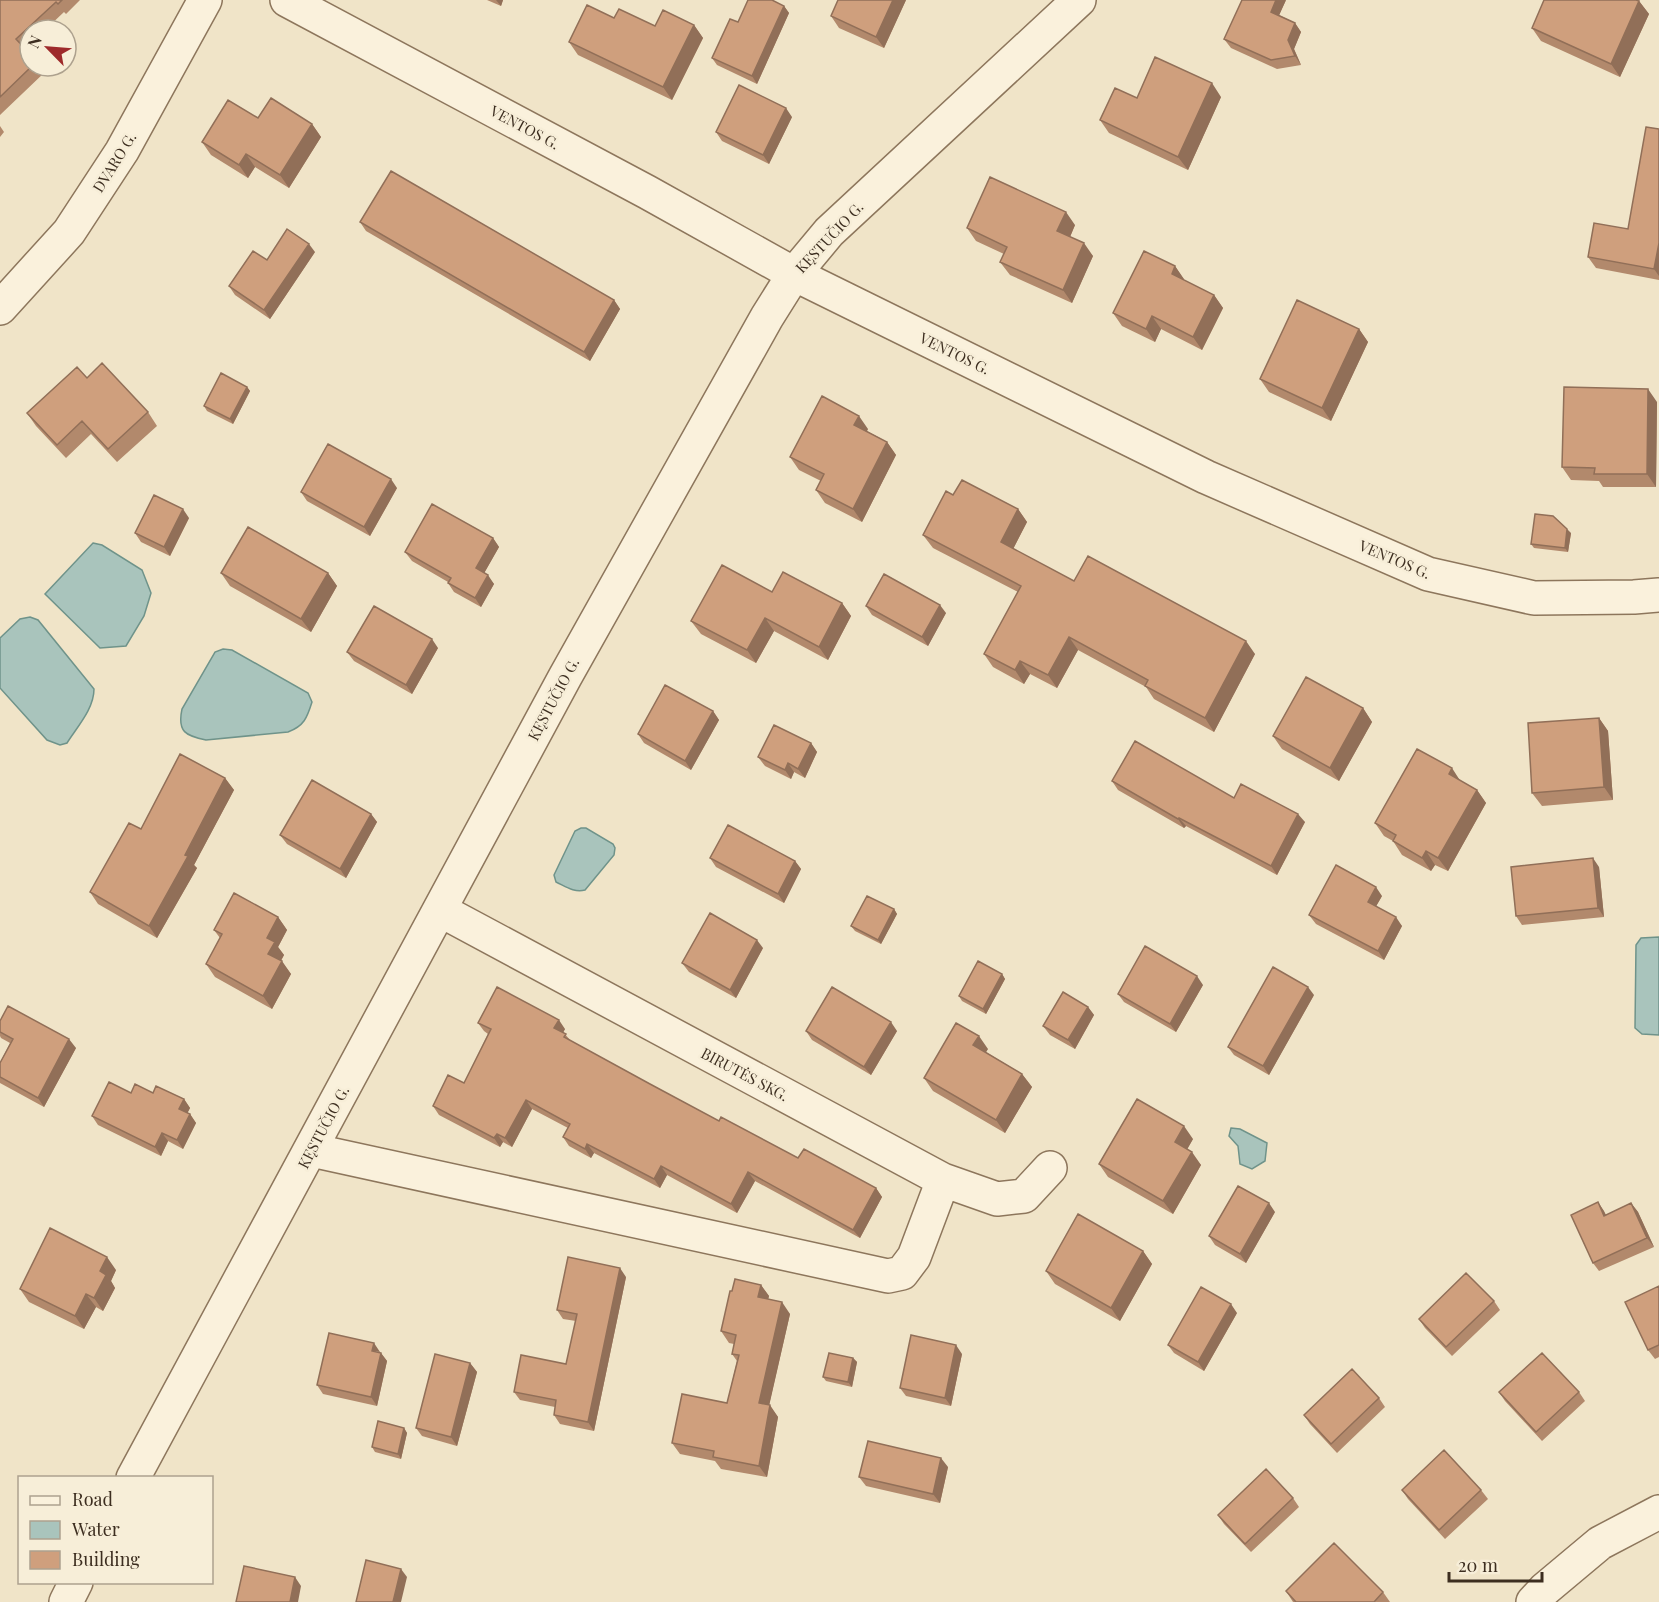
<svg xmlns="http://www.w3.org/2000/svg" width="1659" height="1602" font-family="'Playfair Display',serif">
  <rect width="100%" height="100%" fill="#f0e4c8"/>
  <!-- water -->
  <path fill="#a9c4bc" stroke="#6f938a" stroke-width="1.5" d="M93,543L102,545L142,570L151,593L144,616L126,646L100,648L45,594Z
    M30,617L38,620L94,689C94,709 77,727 67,743L60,745L47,740L0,688V638L20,619Z
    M223,649L232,650L308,693L312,702C307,718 304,726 288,732L206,740C186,736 177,732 182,709L215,652Z
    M581,828H586L613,844L615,848L614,855L585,890C574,893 565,886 556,882L554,875L575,831Z
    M1659,937V1035L1642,1034L1635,1028L1636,945L1641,938Z
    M1231,1128L1240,1129L1267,1143L1265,1161L1252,1169L1240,1164L1238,1146L1229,1136Z"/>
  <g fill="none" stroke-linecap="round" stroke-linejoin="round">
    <!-- minor casing -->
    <g stroke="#8d765c" stroke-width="36">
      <path id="minor" d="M287,0L647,192L794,274L1206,477L1428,574L1534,598L1634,597L1659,595
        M0,308L69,232L122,151L205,0
        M440,910L943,1180L997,1199L1024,1196L1050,1168
        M311,1150L888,1276L902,1273L914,1257L943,1180
        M133,1478L565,677L767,317L794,274L829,232L1079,0
        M66,1602L76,1582
        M1533,1602L1545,1589L1600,1543L1659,1512"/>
    </g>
    <!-- minor -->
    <use href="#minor" stroke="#faf1dc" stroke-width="33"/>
  </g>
  <!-- wall -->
  <path fill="#b2896c" d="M0,0H80L66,14L64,12L45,30H30V44L25,49L30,66H41L45,72L0,115Z
    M487,0H503L501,6Z
    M906,0L884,48L839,28L831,16Z
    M1286,0L1279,15L1295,23L1301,32L1294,49L1301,65L1277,69L1231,48L1224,39Z
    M1639,1L1649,14L1620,77L1541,41L1532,28Z
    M784,6L789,13L757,84L717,65L712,58L738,22Z
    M614,18L655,26L694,25L703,38L672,100L578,55L569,42Z
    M1221,97L1188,170L1109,133L1100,120L1137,98Z
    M792,117L769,164L722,141L716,132Z
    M258,118L312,124L321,137L289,188L255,167L248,178L211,155L202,142Z
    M0,126L4,132L0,137Z
    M1659,129V280L1596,268L1588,257L1628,229Z
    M360,222L614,300L620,309L590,361L366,231Z
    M1075,225L1070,237L1093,256L1072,303L1010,275L1000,262L1004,254L976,241L967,228Z
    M315,252L270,319L235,295L229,286Z
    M1175,266L1184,280L1214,295L1223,308L1202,350L1161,329L1155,342L1122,326L1113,313Z
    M1359,329L1368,342L1331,421L1269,392L1260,379Z
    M87,378L148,412L157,426L117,462L91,434L66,458L36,426L27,413Z
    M247,387L250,391L233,424L207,411L204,406Z
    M1657,402L1656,487H1603L1599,481L1571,480L1562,467Z
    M868,429L867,431L887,442L896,455L862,522L825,503L816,490L821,481L799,470L790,457Z
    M397,488L370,536L307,501L301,492Z
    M953,495L1018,509L1027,522L1013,549L1074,581L1255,654L1214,732L1154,699L1146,687L1078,650L1057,688L1030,674L1024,684L993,667L984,654L1018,592L933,548L923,535Z
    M189,518L170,556L141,542L135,533Z
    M1571,533L1568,552L1534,548L1531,544Z
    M493,538L499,547L484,573L494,584L481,607L454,592L448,583V582L412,561L405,552Z
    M221,573H328L337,586L311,632L230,586Z
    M772,592L842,603L851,616L828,660L774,631L756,663L701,634L691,621Z
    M866,606L946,613L928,646L872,615Z
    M438,648L412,694L354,661L347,652Z
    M1363,708L1372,722L1339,781L1282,749L1273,736Z
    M713,711L719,720L691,770L644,743L638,734Z
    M1599,718L1608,731L1613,800L1542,806L1532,793Z
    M811,743L817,752L805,778L794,772L791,779L765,766L758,757Z
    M225,778L234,790L194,865L197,868L157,938L98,904L90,892L141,829Z
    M1112,781L1234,798L1305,822L1277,875L1186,826L1184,828L1118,790Z
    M1461,781L1477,790L1486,803L1448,871L1435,865L1431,871L1402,855L1393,841L1384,836L1375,823Z
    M371,814L377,822L346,878L287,844L280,835Z
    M710,858L795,861L801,869L784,903L716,867Z
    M1599,867L1604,917L1522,925L1516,916Z
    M1382,896L1376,906L1402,926L1384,960L1316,924L1309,915Z
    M894,909L897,914L881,944L855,931L851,926Z
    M278,917L287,930L278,947L284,955L281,961L291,974L272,1009L215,977L206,964L220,938L214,930Z
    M763,948L736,998L689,972L682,963Z
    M1002,974L1005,979L986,1014L962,1001L959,996Z
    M1203,985L1176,1032L1124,1002L1118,994Z
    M1314,995L1269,1075L1234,1055L1228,1047Z
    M1088,1007L1094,1015L1075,1049L1050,1035L1043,1026Z
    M0,1021L76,1048L44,1107L0,1083V1063L10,1043L1,1038L0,1036Z
    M478,1023L565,1029L563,1032L571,1041L650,1084L719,1121L798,1158L876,1188L882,1197L860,1238L755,1181L737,1213L667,1175L660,1188L594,1153L591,1158L569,1146L563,1137L568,1128L532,1109L512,1147L503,1142L500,1147L439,1115L433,1106L464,1083L488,1034L484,1031Z
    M806,1031H897L871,1075L812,1040Z
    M988,1049L986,1052L1022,1074L1032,1087L1005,1133L933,1091L924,1078Z
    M131,1093H153L184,1099L190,1108L187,1113L190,1114L196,1123L183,1149L168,1141L161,1156L98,1125L92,1116Z
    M1193,1139L1187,1149L1201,1165L1173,1214L1108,1177L1099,1164Z
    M1598,1202L1606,1215L1631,1203L1638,1212L1654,1247L1599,1271L1593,1263Z
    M1275,1212L1246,1263L1215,1245L1209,1236Z
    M1143,1251L1152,1264L1120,1321L1055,1284L1046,1271Z
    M116,1270L111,1281L115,1288L103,1311L96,1307L84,1329L29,1302L20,1289Z
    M626,1277L594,1431L560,1424L554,1415L555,1407L520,1400L514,1392L566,1364L576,1321L563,1319L557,1310Z
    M761,1285L769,1296L768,1299L790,1314L769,1405L778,1417L767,1477L721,1469L715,1461L680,1454L672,1443L727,1403L737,1361L732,1354L734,1344L729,1343L721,1331L732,1291Z
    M1659,1286V1357L1655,1359L1648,1350Z
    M1494,1301L1500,1310L1452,1356L1425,1328L1419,1319Z
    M1237,1313L1204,1371L1174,1353L1168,1345Z
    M380,1352L387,1361L377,1406L323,1394L317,1385Z
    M962,1354L951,1406L906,1396L900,1388Z
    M853,1358L857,1362L852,1387L826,1381L823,1377Z
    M470,1363L477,1372L457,1446L422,1436L416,1428Z
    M1499,1392H1579L1585,1401L1542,1441L1505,1401Z
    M1379,1398L1385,1407L1337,1453L1310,1424L1304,1415Z
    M404,1428L407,1433L401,1459L375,1452L372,1447Z
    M948,1467L940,1503L866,1486L859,1477Z
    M1402,1490H1481L1488,1499L1445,1539L1408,1499Z
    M1293,1498L1299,1507L1251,1552L1224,1524L1218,1515Z
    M1286,1591L1383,1592L1390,1602H1293Z"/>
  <!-- shaded-wall -->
  <path fill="#916f58" d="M496,0H503L501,6Z
    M893,0H906L884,48L876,37Z
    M1276,0H1286L1277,20L1271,12Z
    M1639,1L1649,14L1620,77L1611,64Z
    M784,6L789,13L757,84L752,76Z
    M1295,23L1301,32L1294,49L1301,65L1295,56L1288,40Z
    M694,25L703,38L672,100L663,87Z
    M1212,83L1221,97L1188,170L1178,157Z
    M786,108L792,117L769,164L763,155Z
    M312,124L321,137L289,188L280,175Z
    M246,154L255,167L248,178L239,165Z
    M1066,212L1075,225L1067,244L1057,231Z
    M1084,243L1093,256L1072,303L1063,290Z
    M1659,243V276L1654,269Z
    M309,244L315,252L270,319L264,310Z
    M1175,266L1184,279L1181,287L1172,274Z
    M1214,295L1223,308L1202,350L1193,337Z
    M614,300L620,309L590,361L584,352Z
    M1152,316L1161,329L1155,342L1146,329Z
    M1359,329L1368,342L1331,421L1322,408Z
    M247,387L250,391L233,424L230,419Z
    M1648,389L1657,402L1656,487L1647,474Z
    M859,416L868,429L863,438L854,425Z
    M887,442L896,455L862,522L853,509Z
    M391,479L397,488L370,536L364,527Z
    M183,509L189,518L170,556L164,547Z
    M1018,509L1027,522L1010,555L1001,542Z
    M1567,529L1571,533L1568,552L1565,548Z
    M493,538L499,547L482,577L476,568Z
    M328,573L337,586L311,632L301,619Z
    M488,575L494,584L481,607L475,598Z
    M842,603L851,616L828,660L819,647Z
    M940,605L946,613L928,646L922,637Z
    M765,618L774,631L756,663L747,650Z
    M1069,637L1078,650L1057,688L1048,675Z
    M432,639L438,648L412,694L406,685Z
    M1246,641L1255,654L1214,732L1205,718Z
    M1020,661L1030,674L1024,684L1015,670Z
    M1363,708L1372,722L1339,781L1330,768Z
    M713,711L719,720L691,770L685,761Z
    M1599,718L1608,731L1613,800L1604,787Z
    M811,743L817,752L805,778L798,769Z
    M788,763L794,772L791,779L785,770Z
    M1452,768L1461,782L1449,774Z
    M225,778L234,790L194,865L197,868L157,938L149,926Z
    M1477,790L1486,803L1448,871L1438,858Z
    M371,814L377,822L346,878L340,869Z
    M1298,814L1305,822L1277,875L1271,866Z
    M1179,818L1186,826L1184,828L1178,819Z
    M1426,851L1435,865L1431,871L1422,858Z
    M1593,858L1599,867L1604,917L1598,908Z
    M795,861L801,869L784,903L778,894Z
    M1376,887L1382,896L1374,910L1368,902Z
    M894,909L897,914L881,944L878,940Z
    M278,917L287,930L278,947L284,955L277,967L268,954L267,938Z
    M1396,917L1402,926L1384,960L1378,951Z
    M757,940L763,948L736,998L730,990Z
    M282,961L291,974L272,1009L263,996Z
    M1002,974L1005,979L986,1014L983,1009Z
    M1197,976L1203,985L1176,1032L1170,1024Z
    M1308,987L1314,995L1269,1075L1263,1066Z
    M1088,1007L1094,1015L1075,1049L1068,1040Z
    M559,1020L565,1029L561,1037L554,1028Z
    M891,1022L897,1031L871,1075L864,1067Z
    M979,1036L988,1049L982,1058L973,1045Z
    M69,1039L76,1048L44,1107L38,1098Z
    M1022,1074L1032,1087L1005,1133L996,1120Z
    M184,1099L190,1108L185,1118L179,1109Z
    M526,1100L532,1109L512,1147L505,1138Z
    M190,1114L196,1123L183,1149L177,1140Z
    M1184,1126L1193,1139L1184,1155L1175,1142Z
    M162,1133L168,1141L161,1156L155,1147Z
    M497,1134L503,1142L500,1147L494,1138Z
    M587,1144L594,1153L591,1158L585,1149Z
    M1192,1152L1201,1165L1173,1214L1163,1201Z
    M661,1166L667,1175L660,1188L654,1179Z
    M748,1172L755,1181L737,1213L731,1204Z
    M876,1188L882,1197L860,1238L853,1230Z
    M1598,1202L1604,1211L1610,1224L1604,1216Z
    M1269,1203L1275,1212L1246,1263L1240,1254Z
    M1631,1203L1638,1212L1654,1247L1647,1238Z
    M1143,1251L1152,1264L1120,1321L1111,1308Z
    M107,1257L116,1270L111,1281L115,1288L103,1311L94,1298L100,1271Z
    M620,1268L626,1277L594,1431L588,1422Z
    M761,1285L769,1296L766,1308L758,1297Z
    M86,1294L96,1307L84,1329L75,1316Z
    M782,1302L790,1314L767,1415L759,1403Z
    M1231,1304L1237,1313L1204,1371L1198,1362Z
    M374,1343L380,1352L372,1351Z
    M956,1345L962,1354L951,1406L945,1398Z
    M381,1353L387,1361L377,1406L371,1397Z
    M853,1358L857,1362L852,1387L848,1382Z
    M470,1363L477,1372L457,1446L451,1437Z
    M770,1405L778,1417L767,1477L759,1466Z
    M404,1428L407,1433L401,1459L398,1454Z
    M941,1458L948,1467L940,1503L933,1494Z
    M401,1569L407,1577L401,1602H393Z
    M295,1577L301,1586L298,1602H290Z"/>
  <!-- building -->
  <path fill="#cf9f7d" stroke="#916f58" stroke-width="1.5" d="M0,0H62L58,4L56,2L16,39L30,54V66H32L0,97Z
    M748,0H772L784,6L752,76L712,58L730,19L738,22Z
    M838,0H893L876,37L831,16Z
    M1242,0H1276L1271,12L1295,23L1288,40L1295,56L1271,60L1224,39Z
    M1544,0H1636L1639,1L1611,64L1532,28Z
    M587,5L614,18L619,9L655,26L663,10L694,25L663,87L569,42Z
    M1155,57L1212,83L1178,157L1100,120L1115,88L1137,98Z
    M739,85L786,108L763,155L716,132Z
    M271,98L312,124L280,175L246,154L239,165L202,142L228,100L258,118Z
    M1646,127L1659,129V243L1654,269L1588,257L1594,223L1628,229Z
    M391,171L614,300L584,352L360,222Z
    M990,177L1066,212L1057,231L1084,243L1063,290L1000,262L1007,247L967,228Z
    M287,229L309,244L264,310L229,286L253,251L267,260Z
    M1144,251L1175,266L1172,274L1214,295L1193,337L1152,316L1146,329L1113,313Z
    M1297,300L1359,329L1322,408L1260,379Z
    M102,363L148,412L108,449L82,421L57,445L27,413L77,367L87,378Z
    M221,373L247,387L230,419L204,406Z
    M1564,387L1648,389L1647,474H1594L1595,468L1562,467Z
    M822,396L859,416L854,425L887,442L853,509L816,490L824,474L790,457Z
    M328,444L391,479L364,527L301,492Z
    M962,480L1018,509L1001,542L1074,581L1088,556L1246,641L1205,718L1145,686L1148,680L1069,637L1048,675L1020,661L1015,670L984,654L1021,586L923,535L946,491L953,495Z
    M154,495L183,509L164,547L135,533Z
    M432,504L493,538L476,568L488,575L475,598L448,583L451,578L405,552Z
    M1535,514L1553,516L1567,529L1565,548L1531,544Z
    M248,527L328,573L301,619L221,573Z
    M722,565L772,592L783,572L842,603L819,647L765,618L747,650L691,621Z
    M884,574L940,605L922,637L866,606Z
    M374,606L432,639L406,685L347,652Z
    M1306,677L1363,708L1330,768L1273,736Z
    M665,685L713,711L685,761L638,734Z
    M1599,718L1604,787L1532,793L1528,723Z
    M774,725L811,743L798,769L788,763L785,770L758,757Z
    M1135,741L1234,798L1241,784L1298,814L1271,866L1179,818L1178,819L1112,781Z
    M1417,749L1452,768L1449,774L1477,790L1438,858L1426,851L1422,858L1393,841L1396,835L1375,823Z
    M180,754L225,778L185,855L188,856L149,926L90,892L129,823L141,829Z
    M312,780L371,814L340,869L280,835Z
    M728,825L795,861L778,894L710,858Z
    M1593,858L1598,908L1516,916L1511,867Z
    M1336,865L1376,887L1368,902L1396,917L1378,951L1309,915Z
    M234,893L278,917L267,938L275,942L268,954L282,961L263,996L206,964L222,934L214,930Z
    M867,896L894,909L878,940L851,926Z
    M710,913L757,940L730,990L682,963Z
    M1145,946L1197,976L1170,1024L1118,994Z
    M978,961L1002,974L983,1009L959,996Z
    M1273,967L1308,987L1263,1066L1228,1047Z
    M497,987L559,1020L554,1028L566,1034L564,1037L650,1084L719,1121L721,1117L798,1158L804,1149L876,1188L853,1230L748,1172L731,1204L661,1166L654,1179L587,1144L585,1149L563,1137L570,1124L526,1100L505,1138L497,1134L494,1138L433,1106L448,1075L464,1083L491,1029L478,1023Z
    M832,987L891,1022L864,1067L806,1031Z
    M1063,992L1088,1007L1068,1040L1043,1026Z
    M8,1006L69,1039L38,1098L0,1077V1063L13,1039L0,1032V1021Z
    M956,1023L979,1036L973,1045L1022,1074L996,1120L924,1078Z
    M109,1082L131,1093L135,1084L153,1093L156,1086L184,1099L179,1109L190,1114L177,1140L162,1133L155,1147L92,1116Z
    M1137,1099L1184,1126L1175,1142L1192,1152L1163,1201L1099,1164Z
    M1238,1186L1269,1203L1240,1254L1209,1236Z
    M1598,1202L1604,1216L1631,1203L1647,1238L1593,1263L1571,1215Z
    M1078,1214L1143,1251L1111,1308L1046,1271Z
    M50,1228L107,1257L100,1271L106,1275L94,1298L86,1294L75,1316L20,1289Z
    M568,1257L620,1268L588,1422L554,1415L556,1400L514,1392L521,1355L566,1364L577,1314L557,1310Z
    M1466,1273L1494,1301L1446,1347L1419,1319Z
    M735,1279L761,1285L758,1297L782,1302L759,1403L770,1405L759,1466L713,1457L714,1451L672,1443L682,1394L727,1403L739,1355L732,1354L736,1335L721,1331L730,1291H732Z
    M1659,1286V1345L1648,1350L1625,1302Z
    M1201,1287L1231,1304L1198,1362L1168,1345Z
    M329,1333L374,1343L372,1351L381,1353L371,1397L317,1385Z
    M911,1335L956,1345L945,1398L900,1388Z
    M829,1353L853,1358L848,1382L823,1377Z
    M1542,1353L1579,1392L1536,1432L1499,1392Z
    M435,1354L470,1363L451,1437L416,1428Z
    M1352,1369L1379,1398L1331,1444L1304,1415Z
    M378,1421L404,1428L398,1454L372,1447Z
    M868,1441L941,1458L933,1494L859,1477Z
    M1444,1450L1481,1490L1439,1530L1402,1490Z
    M1266,1469L1293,1498L1245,1544L1218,1515Z
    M1334,1543L1383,1592L1374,1602H1296L1286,1591Z
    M366,1560L401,1569L393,1602H356Z
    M244,1566L295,1577L290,1602H236Z"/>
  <g text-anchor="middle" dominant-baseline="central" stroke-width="5" stroke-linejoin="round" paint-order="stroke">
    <!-- street labels -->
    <g font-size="15" fill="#3d2e20" stroke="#f7eed8">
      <text transform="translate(525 127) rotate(28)">VENTOS G.</text>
      <text transform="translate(114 162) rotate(-58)">DVARO G.</text>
      <text transform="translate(829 237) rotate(-47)">KĘSTUČIO G.</text>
      <text transform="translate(955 353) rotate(26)">VENTOS G.</text>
      <text transform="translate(1395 559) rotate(23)">VENTOS G.</text>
      <text transform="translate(553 699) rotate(-62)">KĘSTUČIO G.</text>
      <text transform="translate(745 1074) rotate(28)">BIRUTĖS SKG.</text>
      <text transform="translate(323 1127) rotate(-62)">KĘSTUČIO G.</text>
    </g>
  </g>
  <!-- legend -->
  <rect x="18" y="1476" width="195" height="108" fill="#f7eed8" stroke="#ada18e" stroke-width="1.5"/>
  <rect x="30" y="1496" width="30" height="9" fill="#faf1dc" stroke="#ada18e" stroke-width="1.5"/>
  <text x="72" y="1506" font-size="18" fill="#3d2e20">Road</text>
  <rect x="30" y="1521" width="30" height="18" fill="#a9c4bc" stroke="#ada18e" stroke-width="1.5"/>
  <text x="72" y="1536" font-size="18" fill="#3d2e20">Water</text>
  <rect x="30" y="1551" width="30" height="18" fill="#cf9f7d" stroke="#ada18e" stroke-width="1.5"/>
  <text x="72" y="1566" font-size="18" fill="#3d2e20">Building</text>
  <!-- north arrow -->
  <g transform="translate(48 48) rotate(295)"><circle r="28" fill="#f7eed8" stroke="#ada18e" stroke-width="1.5"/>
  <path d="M0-4.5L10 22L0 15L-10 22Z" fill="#9e2a2b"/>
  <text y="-9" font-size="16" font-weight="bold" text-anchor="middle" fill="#3d2e20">N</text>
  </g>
  <!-- scale -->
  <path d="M1449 1572v9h93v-9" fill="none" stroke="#3d2e20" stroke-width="3"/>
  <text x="1458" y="1572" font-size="18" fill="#3d2e20" stroke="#f7eed8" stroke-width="4.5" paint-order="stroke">20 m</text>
</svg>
